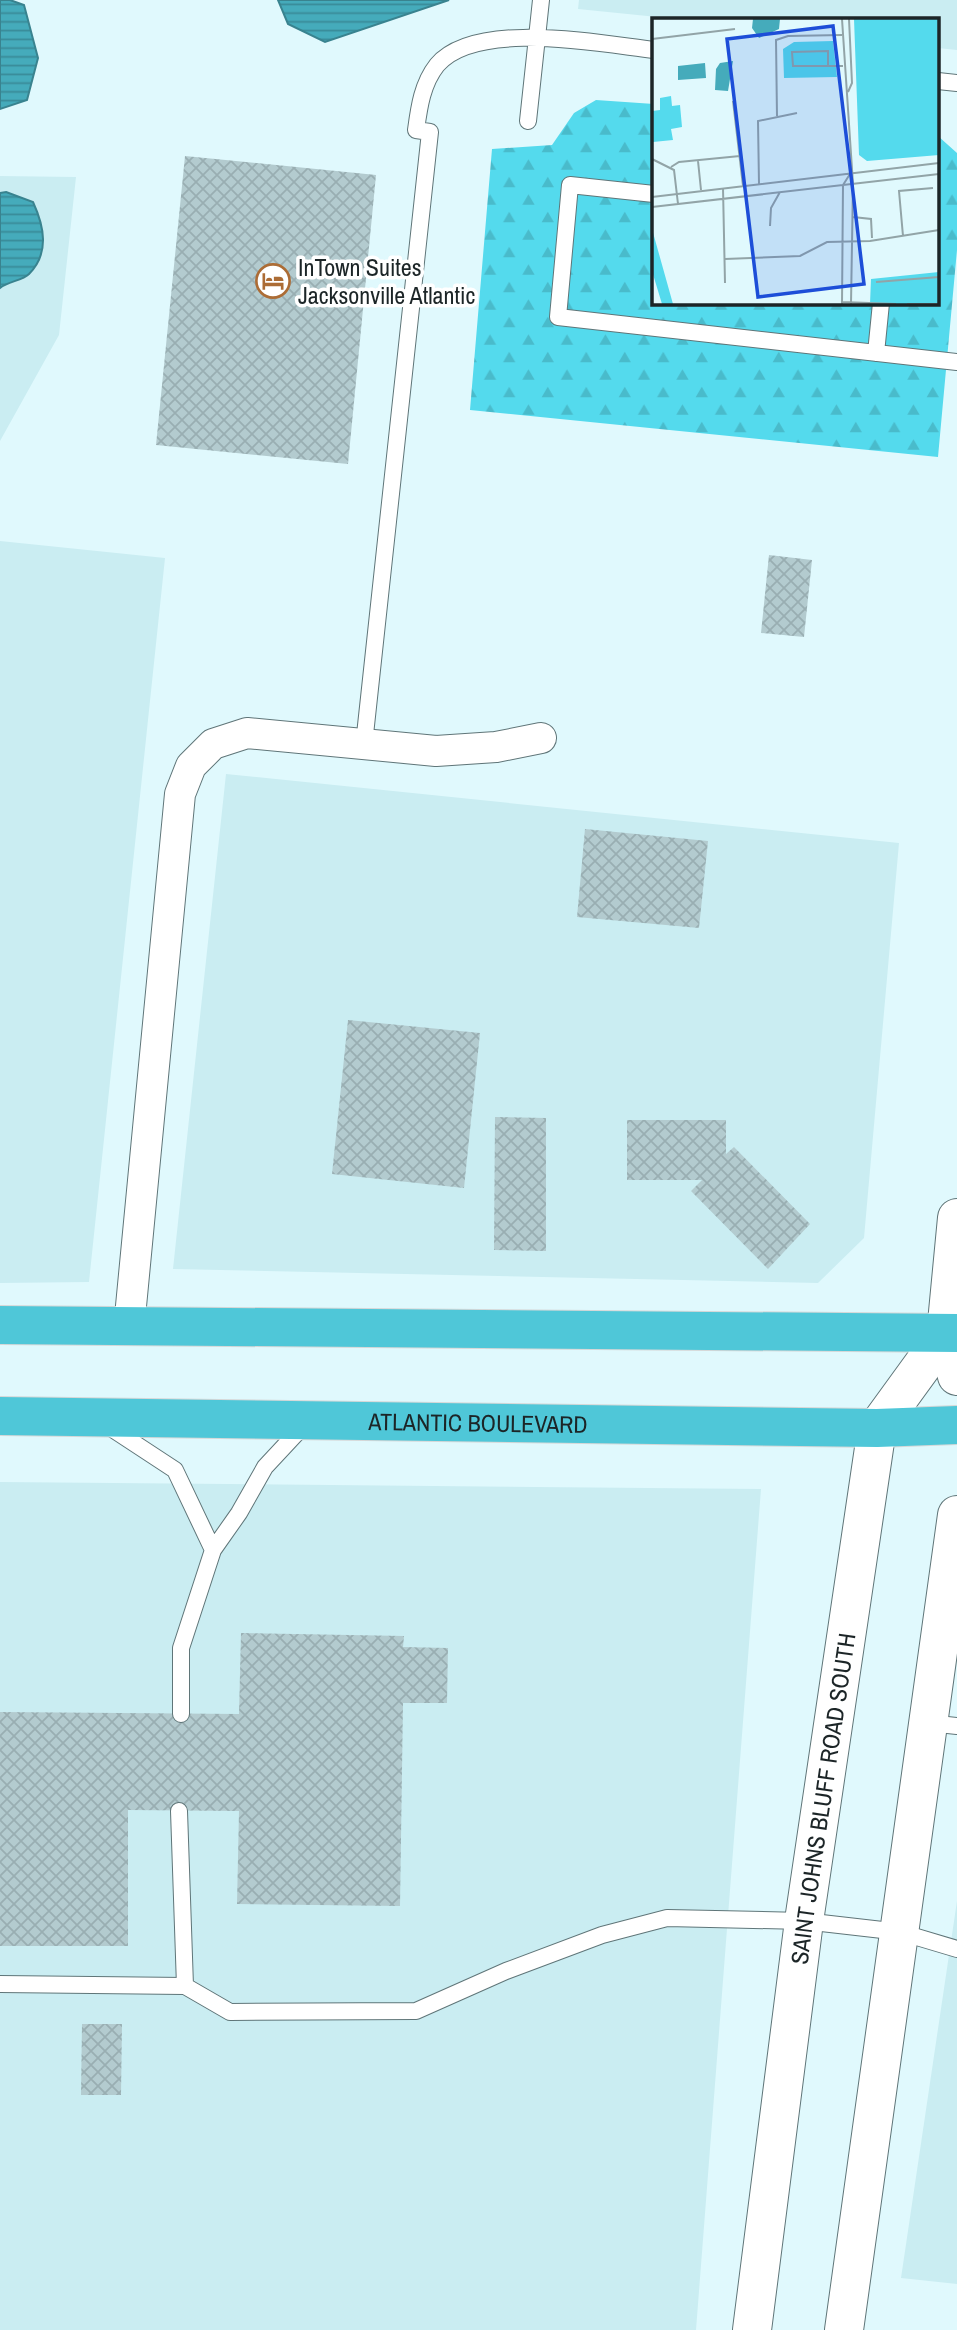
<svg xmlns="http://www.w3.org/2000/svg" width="957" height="2330" font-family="'Archivo Narrow',sans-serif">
  <defs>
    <pattern id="forest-firs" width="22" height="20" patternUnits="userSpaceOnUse" patternTransform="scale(1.75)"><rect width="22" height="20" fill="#54daed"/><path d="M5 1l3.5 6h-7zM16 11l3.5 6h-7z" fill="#49bbcb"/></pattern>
    <pattern id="water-rules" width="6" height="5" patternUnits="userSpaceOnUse" patternTransform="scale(1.75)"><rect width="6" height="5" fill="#45abbb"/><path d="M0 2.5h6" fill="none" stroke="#398b98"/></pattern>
    <pattern id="building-cross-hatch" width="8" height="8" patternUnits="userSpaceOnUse" patternTransform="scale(1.75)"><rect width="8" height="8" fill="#b3cbcf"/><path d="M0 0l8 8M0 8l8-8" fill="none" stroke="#99aeb2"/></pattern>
  </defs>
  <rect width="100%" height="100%" fill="#e0f9fd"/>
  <!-- built -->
  <path fill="#caedf2" d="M579,0H957V50L938,48V19H677L578,9Z
    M0,176L76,177L59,335L0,441Z
    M0,541L165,558L89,1282L0,1283Z
    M226,774L899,843L864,1238L818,1283L173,1269Z
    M0,1482L761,1489L696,2330H0Z
    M957,1901V2284L901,2278Z"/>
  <!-- forest -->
  <path fill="url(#forest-firs)" d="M596,100L654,104V303H938V136L957,153V250L938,457L470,410L492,149L552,145L574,113Z"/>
  <!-- water -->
  <path fill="url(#water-rules)" stroke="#39838f" stroke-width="2" d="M0,0H10L24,5L38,58L27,100L0,109Z
    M278,0H449L325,42L288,24Z
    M6,192L33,202C44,226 50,253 29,274C22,281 8,281 0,288V193Z"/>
  <!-- building -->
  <path fill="url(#building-cross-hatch)" d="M185,156L376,175L348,464L156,445Z
    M769,555L812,560L804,637L761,633Z
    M585,829L708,841L699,928L577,917Z
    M348,1020L480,1033L464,1188L332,1174Z
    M495,1117L546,1118V1251L494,1250Z
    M627,1120H726V1154L734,1147L810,1224L768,1269L691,1191L702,1180H627Z
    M241,1633L404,1636L403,1647L448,1648L447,1703H403L400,1906L237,1904L239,1811L128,1810V1946H0V1712L239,1714Z
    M82,2024H122L121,2095H81Z"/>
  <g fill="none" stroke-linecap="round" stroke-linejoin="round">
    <!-- lane casing -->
    <g stroke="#5f7578" stroke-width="18">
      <path id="lane" d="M938,81L957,83
        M528,121L541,0
        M654,194L570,185L558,317L957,362
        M876,353L881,303
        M364,744L430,132L416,130C419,108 422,84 437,65C476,19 601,44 654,50
        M108,1426L175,1470L213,1550
        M181,1714V1648L213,1550L239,1513L265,1467L306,1423
        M929,1723L957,1726
        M179,1811L185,1986
        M0,1984L185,1986L230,2012L416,2011L506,1971L602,1935L667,1918L804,1921L900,1932L957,1949"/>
    </g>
    <!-- street casing -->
    <g stroke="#5f7578" stroke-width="32">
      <path id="street" d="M129,1327L180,794L191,766L213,744L247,733L436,751L496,747L541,738"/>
    </g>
    <!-- secondary casing -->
    <g stroke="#5f7578" stroke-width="40">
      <g id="secondary">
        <path d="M957,1218L946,1333L957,1376"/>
        <path id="s1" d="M752,2330L804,1921L877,1428L946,1333"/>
        <path d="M844,2330L957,1515"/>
      </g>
    </g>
    <!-- highway casing -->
    <g stroke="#d6d8d8" stroke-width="40">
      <g id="highway">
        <path d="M0,1325L957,1333"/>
        <path id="s2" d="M0,1416L877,1428L957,1425"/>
      </g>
    </g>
    <!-- lane -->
    <use href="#lane" stroke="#fff" stroke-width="16"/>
    <!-- street -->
    <use href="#street" stroke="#fff" stroke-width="30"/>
    <!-- secondary -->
    <use href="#secondary" stroke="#fff" stroke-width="38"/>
    <!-- highway -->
    <use href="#highway" stroke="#4fc7d8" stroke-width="38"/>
  </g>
  <!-- icons -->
  <defs>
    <g id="hotel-ring" transform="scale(1.75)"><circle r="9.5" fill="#fff" stroke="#ac6c35" stroke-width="1.5"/><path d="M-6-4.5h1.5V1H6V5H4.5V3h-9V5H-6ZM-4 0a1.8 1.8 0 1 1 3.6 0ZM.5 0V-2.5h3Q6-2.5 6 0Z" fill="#ac6c35"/></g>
  </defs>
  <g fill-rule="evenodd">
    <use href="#hotel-ring" x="273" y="281"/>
  </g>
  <g text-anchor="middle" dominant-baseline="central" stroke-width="7" stroke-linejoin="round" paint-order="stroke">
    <!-- poi labels -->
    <g font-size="24" fill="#1c2527" stroke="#fff" text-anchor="start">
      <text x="298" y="267">InTown Suites<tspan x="298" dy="28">Jacksonville Atlantic</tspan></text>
    </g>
    <!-- street labels -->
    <g font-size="24" fill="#1c2527" stroke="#fff">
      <text stroke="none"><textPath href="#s2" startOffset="478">ATLANTIC BOULEVARD</textPath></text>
      <text stroke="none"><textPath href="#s1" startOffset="536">SAINT JOHNS BLUFF ROAD SOUTH</textPath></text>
    </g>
  </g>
  <!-- overview -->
  <g transform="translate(652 18)">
    <rect width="287" height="287" fill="#e0f9fd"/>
    <path d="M202,1H287V137L215,143L207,137ZM19,78L20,88L28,87L30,109L19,111L21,122L1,124V136L0,93L8,92V80ZM287,254V286H218L219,261Z" fill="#54daed"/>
    <path d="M181,23L185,59L132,60L131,31L142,24ZM0,211L21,286H10L0,253Z" fill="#54daed"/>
    <path d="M101,1H128L127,11L107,20L100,10ZM81,43L76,73L63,72L64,51L68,45ZM53,45L54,60L26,62V48Z" fill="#45abbb"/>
    <path fill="none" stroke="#92a4a7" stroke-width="2" d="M190,1L201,166L199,286M0,21L83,11M176,48V33L140,34L141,48H191M196,74L200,65L197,1M81,83L91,168M125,98L124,22L136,18L190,17M0,141L22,152L26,186M46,143L49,172M19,149L27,144L88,138M107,166L106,103L145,95M71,170L73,265M0,179L287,145M0,189L287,156M201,199L219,201L220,220M118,208L119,190L128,174M251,218L247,173L281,170M73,241L148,238L175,224L218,223L287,212M224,264L287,259M190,284L244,286M190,286L191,167L198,156M255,286H287"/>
    <path fill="#1d4ed8" fill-opacity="0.15" stroke="#1d4ed8" stroke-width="3.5" d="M181,8L212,266L106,279L75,21Z"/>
    <rect width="287" height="287" fill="none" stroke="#1c2527" stroke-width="3.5"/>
  </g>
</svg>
